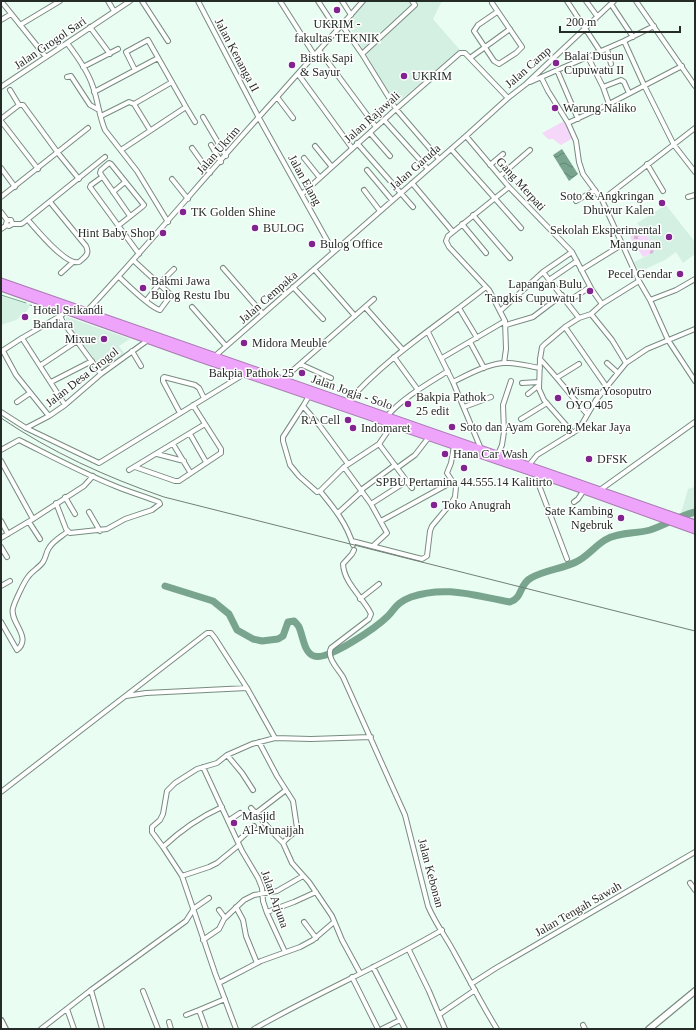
<svg xmlns="http://www.w3.org/2000/svg" width="696" height="1030" font-family="Georgia,serif">
  <defs>
    <pattern id="cemetery-stones" width="16" height="16" patternUnits="userSpaceOnUse"><rect width="16" height="16" fill="#f5d8f9"/><path d="M2 7V4a2 2 0 0 1 4 0v3zM10 15v-3a2 2 0 0 1 4 0v3z" fill="#d2bad5"/></pattern>
    <pattern id="water-waves" width="16" height="10" patternUnits="userSpaceOnUse"><rect width="16" height="10" fill="#79a58f"/><path d="M0 5q4-4 8 0t8 0" fill="none" stroke="#638775"/></pattern>
  </defs>
  <rect width="100%" height="100%" fill="#e9fdf2"/>
  <!-- built -->
  <path fill="#d4f0e2" d="M366,1H442L433,19L460,50L398,102H395L347,23Z
    M666,205L695,242V254L683,263L676,252L665,260L639,272L634,262L653,253L656,247L637,223Z
    M1,296L30,305L27,311L16,320L1,325Z
    M67,317L130,339L119,346L125,354L102,370L100,369L89,351L65,322Z
    M695,487V519L681,513L688,489Z"/>
  <!-- cemetery -->
  <path fill="url(#cemetery-stones)" d="M641,229L656,247L653,253L643,257L630,237Z"/>
  <!-- pitch -->
  <path fill="#f5d8f9" d="M566,120L573,138L561,145L553,139H548L542,133Z"/>
  <!-- water -->
  <path fill="url(#water-waves)" d="M562,149L578,174L569,181L553,155Z"/>
  <g fill="none" stroke-linecap="round" stroke-linejoin="round">
    <!-- stream -->
    <path stroke="#79a58f" stroke-width="1" d="M1,295L26,303
      M30,305L39,308"/>
    <!-- river -->
    <path stroke="#79a58f" stroke-width="7" d="M165,586L213,601L229,614L237,630L253,639L262,641L278,639L283,636L288,622L294,621C296,623 298,625 299,627C303,636 304,653 314,656C328,661 377,627 388,616C396,607 398,602 411,597C446,585 475,596 510,602C523,598 519,584 531,578C545,570 562,569 576,562C587,557 595,546 605,540C618,532 636,534 650,530C665,525 679,516 695,512"/>
    <!-- street casing -->
    <g stroke="#798b81" stroke-width="6">
      <path id="street" d="M1,1L46,57
        M108,1L114,11
        M142,1L168,41
        M198,1L259,118L333,251
        M280,1L315,56
        M318,1L337,30
        M342,1L351,15
        M567,1L600,51
        M586,1L597,16
        M636,1L695,86
        M492,3L522,47L516,53L499,64L494,61L474,31L478,25L497,12
        M611,4L633,37
        M1,20L11,14
        M20,25L60,1
        M342,25L362,54L396,109L439,159
        M90,27L110,54
        M624,41L644,85L674,145L695,172
        M67,43C77,56 88,71 93,87C98,101 99,116 105,130L137,171L168,222
        M607,49L611,64
        M319,50L376,127
        M362,54L415,5L412,1
        M588,57L603,87L609,104
        M470,58L510,29
        M83,67L118,49
        M135,70L126,52L148,40L186,107L195,122
        M557,70L578,119
        M298,74L352,148
        M67,77L71,76L90,105L99,110
        M541,77L548,91L568,123L576,141L579,162L583,174L602,200L639,281L650,300L668,340L695,381
        M530,82L624,41L654,26
        M1,87L130,1
        M603,87L621,80L624,82L629,93
        M10,90L19,105H23L58,153L79,179
        M94,92L158,58
        M277,97L293,118
        M101,116L129,102L134,104
        M203,117L226,156
        M1,119L19,105
        M384,120L428,169
        M1,121L38,169
        M568,123L609,104L682,66
        M150,130L134,104L172,82
        M370,133L390,156
        M466,136L509,187L572,252L592,290L602,304
        M357,143L413,207
        M211,145L221,162
        M315,146L332,167
        M192,148L210,173
        M451,149L521,228
        M121,150L186,107
        M304,158L320,178
        M647,164L663,191
        M490,165L503,154
        M1,168L15,187
        M367,170L392,200
        M500,176L530,150
        M102,177L91,185L90,187L139,254
        M172,179L188,199
        M412,183L453,232
        M364,190L380,211
        M113,192L125,182
        M302,194L396,109L460,53H465L508,98
        M1,197L88,128
        M688,197L695,195
        M602,200L695,128
        M576,201L595,190
        M1,212L7,220L6,224L9,226L11,225L12,223L11,220H7
        M473,215L510,258
        M28,220C37,230 66,266 79,262C85,257 90,254 86,246L50,202
        M12,224H21L23,223L105,157
        M462,224L486,253
        M118,226L142,207L144,205L111,164L109,163L101,170L100,173L130,216
        M1,229L7,225
        M223,268L263,314
        M314,269L355,316
        M581,270L623,244
        M543,272L579,318
        M61,273L73,262
        M119,277C128,285 149,307 160,310L171,295L133,260
        M549,280L577,261
        M293,287L323,319
        M650,300L676,290L695,279
        M146,301L159,284L174,269
        M567,302L590,287
        M192,307L226,346
        M365,307L403,350
        M459,308L477,338
        M65,310L63,314L60,316L63,322L101,374
        M500,311L543,272L572,252
        M86,312C152,241 213,167 278,96C306,64 335,33 363,1
        M591,314L612,340L626,363
        M506,325L533,317L562,295
        M565,327L606,386
        M428,332L453,382L481,449
        M22,338L65,405
        M470,342L484,368
        M2,351L22,338L60,316
        M3,351L16,375L49,416
        M132,351L141,366
        M215,356L466,136L508,98L526,84L614,1
        M394,357L418,390
        M442,358L505,321
        M540,359C557,377 571,396 587,414
        M504,363L506,349L505,321L489,290L449,247L446,241L448,236L453,232L509,187
        M607,363L618,373
        M300,364L331,378
        M41,365L77,341
        M558,377L579,364
        M283,379L374,299
        M51,382L92,361
        M453,382C469,374 485,365 503,363C515,362 528,366 540,368
        M522,383L539,382
        M528,394L538,386
        M309,396L303,406L283,437V441L290,465L299,476L317,492L320,491L344,467L379,444L392,425
        M17,402L30,393
        M347,403C386,357 440,324 486,287
        M303,406L320,426L348,464
        M464,407L491,397
        M1,412L26,428L99,463L241,376L244,373
        M180,413L163,381V378L164,377L195,385L199,388L204,398
        M387,416C404,397 426,385 448,371
        M521,419L547,403
        M26,428L49,416L65,405L101,374L148,340
        M573,433L544,400L539,389L540,359L542,347L545,344L565,327L579,318L591,314L602,304L639,281
        M190,434L206,462
        M173,444L190,472
        M379,444L412,488
        M1,450L19,440C51,456 82,473 115,486C129,492 144,496 159,502L160,504L152,510L125,519L107,529L70,533L66,529L56,503
        M157,454L184,461
        M498,454L502,445L504,432L503,405L511,381
        M1,461L33,519
        M529,465L537,455L579,429L596,400L626,363L647,349L695,329
        M135,467L175,481H179L221,453V449L193,405
        M344,467L371,504L387,533L373,546
        M397,468L415,455L429,437
        M129,470L205,424
        M537,474V480L567,559
        M361,490L395,465
        M600,490L695,422
        M320,491C334,508 347,524 353,545
        M65,497L75,514
        M574,502L578,499L584,490
        M371,504L407,481
        M89,512L100,531
        M338,513L362,491
        M1,521L8,534
        M381,521L452,482
        M29,522L40,539
        M1,538L33,519L84,486L93,476
        M352,541L422,559L427,556L430,531L432,526L452,502L455,497L456,487L447,473L451,463L454,446
        M1,547L7,557
        M354,550L352,554L343,564C344,584 364,598 371,614L369,619L331,648C326,657 338,669 343,677L405,815L428,906C435,923 446,937 455,954C469,979 482,1005 497,1029
        M1,586L10,581
        M360,599L379,584
        M1,622L17,650C33,637 9,622 13,608C15,601 24,582 28,577C32,571 39,568 43,562C46,558 46,552 49,548C53,541 61,537 67,532
        M126,696L146,693L247,688
        M259,742L277,776L293,801L297,828C295,834 287,837 283,843L292,863L309,882L332,916L342,940L360,973
        M227,755L242,773L253,790
        M203,767L242,851L258,878L262,888L263,901L267,913L285,952
        M1,792L207,633H211L215,638L247,688L275,738
        M251,808L277,837L283,843
        M256,813L286,790
        M228,821L240,813
        M238,841L254,826
        M163,847C181,830 200,817 222,807
        M182,876L209,867L217,863L239,845
        M690,883L695,890
        M236,907L243,920L246,936L257,963
        M193,909L209,898
        M219,910L225,918
        M267,912L294,902L316,892
        M304,922L316,938
        M203,940L219,929L224,919L244,900L254,895L277,891L303,876
        M409,950L429,991L445,1029
        M373,967L405,1029
        M352,977L378,1029
        M219,983L261,961L300,947L313,940L334,922
        M471,984L496,968L695,852
        M91,990L102,1029
        M143,991L158,1029
        M67,1009L74,1029
        M440,1014L475,990
        M186,1015L199,1010
        M169,1022L171,1029
        M583,1025L585,1029
        M41,1029L91,990L186,921L193,910
        M206,1029L199,1010L225,999
        M236,1029L215,973L182,876L163,847L152,832V827L160,820L163,814L167,791L175,783L197,769L217,763L227,755L252,744L275,738L311,739L371,737
        M254,1029C315,994 381,966 442,930
        M382,1029L400,1020"/>
    </g>
    <!-- secondary casing -->
    <g stroke="#798b81" stroke-width="8">
      <path id="secondary" d="M1,1021L5,1029
        M649,1029L695,991"/>
    </g>
    <!-- highway casing -->
    <g stroke="#a87ab0" stroke-width="9">
      <path id="highway" d="M1,282L695,524
        M1,287L194,356L567,484L695,530"/>
    </g>
    <!-- street -->
    <use href="#street" stroke="#fff" stroke-width="4"/>
    <!-- secondary -->
    <use href="#secondary" stroke="#fff" stroke-width="5.5"/>
    <!-- highway -->
    <use href="#highway" stroke="#eea4fa" stroke-width="7"/>
    <!-- rail -->
    <path stroke="#737f78" stroke-width="1" d="M1,418C51,452 106,477 164,497L695,631"/>
  </g>
  <!-- markers -->
  <g fill="#822490" stroke="#fff" stroke-width="1.5">
    <circle cx="337" cy="10" r="4"/>
    <circle cx="556" cy="63" r="4"/>
    <circle cx="292" cy="65" r="4"/>
    <circle cx="404" cy="76" r="4"/>
    <circle cx="555" cy="108" r="4"/>
    <circle cx="662" cy="203" r="4"/>
    <circle cx="183" cy="212" r="4"/>
    <circle cx="255" cy="228" r="4"/>
    <circle cx="163" cy="233" r="4"/>
    <circle cx="669" cy="237" r="4"/>
    <circle cx="312" cy="244" r="4"/>
    <circle cx="680" cy="274" r="4"/>
    <circle cx="143" cy="288" r="4"/>
    <circle cx="590" cy="291" r="4"/>
    <circle cx="25" cy="317" r="4"/>
    <circle cx="104" cy="339" r="4"/>
    <circle cx="244" cy="343" r="4"/>
    <circle cx="302" cy="373" r="4"/>
    <circle cx="558" cy="398" r="4"/>
    <circle cx="408" cy="404" r="4"/>
    <circle cx="348" cy="420" r="4"/>
    <circle cx="452" cy="427" r="4"/>
    <circle cx="353" cy="428" r="4"/>
    <circle cx="445" cy="454" r="4"/>
    <circle cx="589" cy="459" r="4"/>
    <circle cx="464" cy="468" r="4"/>
    <circle cx="434" cy="505" r="4"/>
    <circle cx="621" cy="518" r="4"/>
    <circle cx="234" cy="823" r="4"/>
  </g>
  <g text-anchor="middle" dominant-baseline="central" stroke-width="3" stroke-linejoin="round" paint-order="stroke">
    <!-- poi labels -->
    <g font-size="12" fill="#252c28" stroke="#fff" text-anchor="start">
      <text x="337" y="24" text-anchor="middle">UKRIM -<tspan x="337" dy="14">fakultas TEKNIK</tspan></text>
      <text x="564" y="56">Balai Dusun<tspan x="564" dy="14">Cupuwatu II</tspan></text>
      <text x="300" y="58">Bistik Sapi<tspan x="300" dy="14">&amp; Sayur</tspan></text>
      <text x="412" y="76">UKRIM</text>
      <text x="563" y="108">Warung Naliko</text>
      <text x="654" y="196" text-anchor="end">Soto &amp; Angkringan<tspan x="654" dy="14">Dhuwur Kalen</tspan></text>
      <text x="191" y="212">TK Golden Shine</text>
      <text x="263" y="228">BULOG</text>
      <text x="661" y="230" text-anchor="end">Sekolah Eksperimental<tspan x="661" dy="14">Mangunan</tspan></text>
      <text x="155" y="233" text-anchor="end">Hint Baby Shop</text>
      <text x="320" y="244">Bulog Office</text>
      <text x="672" y="274" text-anchor="end">Pecel Gendar</text>
      <text x="151" y="281">Bakmi Jawa<tspan x="151" dy="14">Bulog Restu Ibu</tspan></text>
      <text x="582" y="284" text-anchor="end">Lapangan Bulu<tspan x="582" dy="14">Tangkis Cupuwatu I</tspan></text>
      <text x="33" y="310">Hotel Srikandi<tspan x="33" dy="14">Bandara</tspan></text>
      <text x="96" y="339" text-anchor="end">Mixue</text>
      <text x="252" y="343">Midora Meuble</text>
      <text x="294" y="373" text-anchor="end">Bakpia Pathok 25</text>
      <text x="566" y="391">Wisma Yosoputro<tspan x="566" dy="14">OYO 405</tspan></text>
      <text x="416" y="397">Bakpia Pathok<tspan x="416" dy="14">25 edit</tspan></text>
      <text x="340" y="420" text-anchor="end">RA Cell</text>
      <text x="460" y="427">Soto dan Ayam Goreng Mekar Jaya</text>
      <text x="361" y="428">Indomaret</text>
      <text x="453" y="454">Hana Car Wash</text>
      <text x="597" y="459">DFSK</text>
      <text x="464" y="482" text-anchor="middle">SPBU Pertamina 44.555.14 Kalitirto</text>
      <text x="442" y="505">Toko Anugrah</text>
      <text x="613" y="511" text-anchor="end">Sate Kambing<tspan x="613" dy="14">Ngebruk</tspan></text>
      <text x="242" y="816">Masjid<tspan x="242" dy="14">Al-Munajjah</tspan></text>
    </g>
    <!-- street labels -->
    <g font-size="12" fill="#252c28" stroke="#fff">
      <text transform="translate(50 43) rotate(-34)">Jalan Grogol Sari</text>
      <text transform="translate(237 55) rotate(62)">Jalan Kenanga II</text>
      <text transform="translate(528 67) rotate(-41)">Jalan Camp</text>
      <text transform="translate(372 117) rotate(-42)">Jalan Rajawali</text>
      <text transform="translate(218 150) rotate(-49)">Jalan Ukrim</text>
      <text transform="translate(415 167) rotate(-41)">Jalan Garuda</text>
      <text transform="translate(305 180) rotate(61)">Jalan Elang</text>
      <text transform="translate(521 184) rotate(48)">Gang Merpati</text>
      <text transform="translate(268 297) rotate(-41)">Jalan Cempaka</text>
      <text transform="translate(82 377) rotate(-38)">Jalan Desa Grogol</text>
      <text transform="translate(352 392) rotate(19)">Jalan Jogja - Solo</text>
      <text transform="translate(431 873) rotate(75)">Jalan Kebonan</text>
      <text transform="translate(275 899) rotate(70)">Jalan Arjuna</text>
      <text transform="translate(578 909) rotate(-30)">Jalan Tengah Sawah</text>
    </g>
  </g>
  <!-- border -->
  <rect width="696" height="1030" fill="none" stroke="#252c28" stroke-width="4"/>
  <!-- scale -->
  <path d="M560 26v6h120v-6" fill="none" stroke="#252c28" stroke-width="2"/>
  <text x="566" y="26" font-size="12" fill="#252c28" stroke="#ffffff" stroke-width="3" paint-order="stroke">200 m</text>
</svg>
